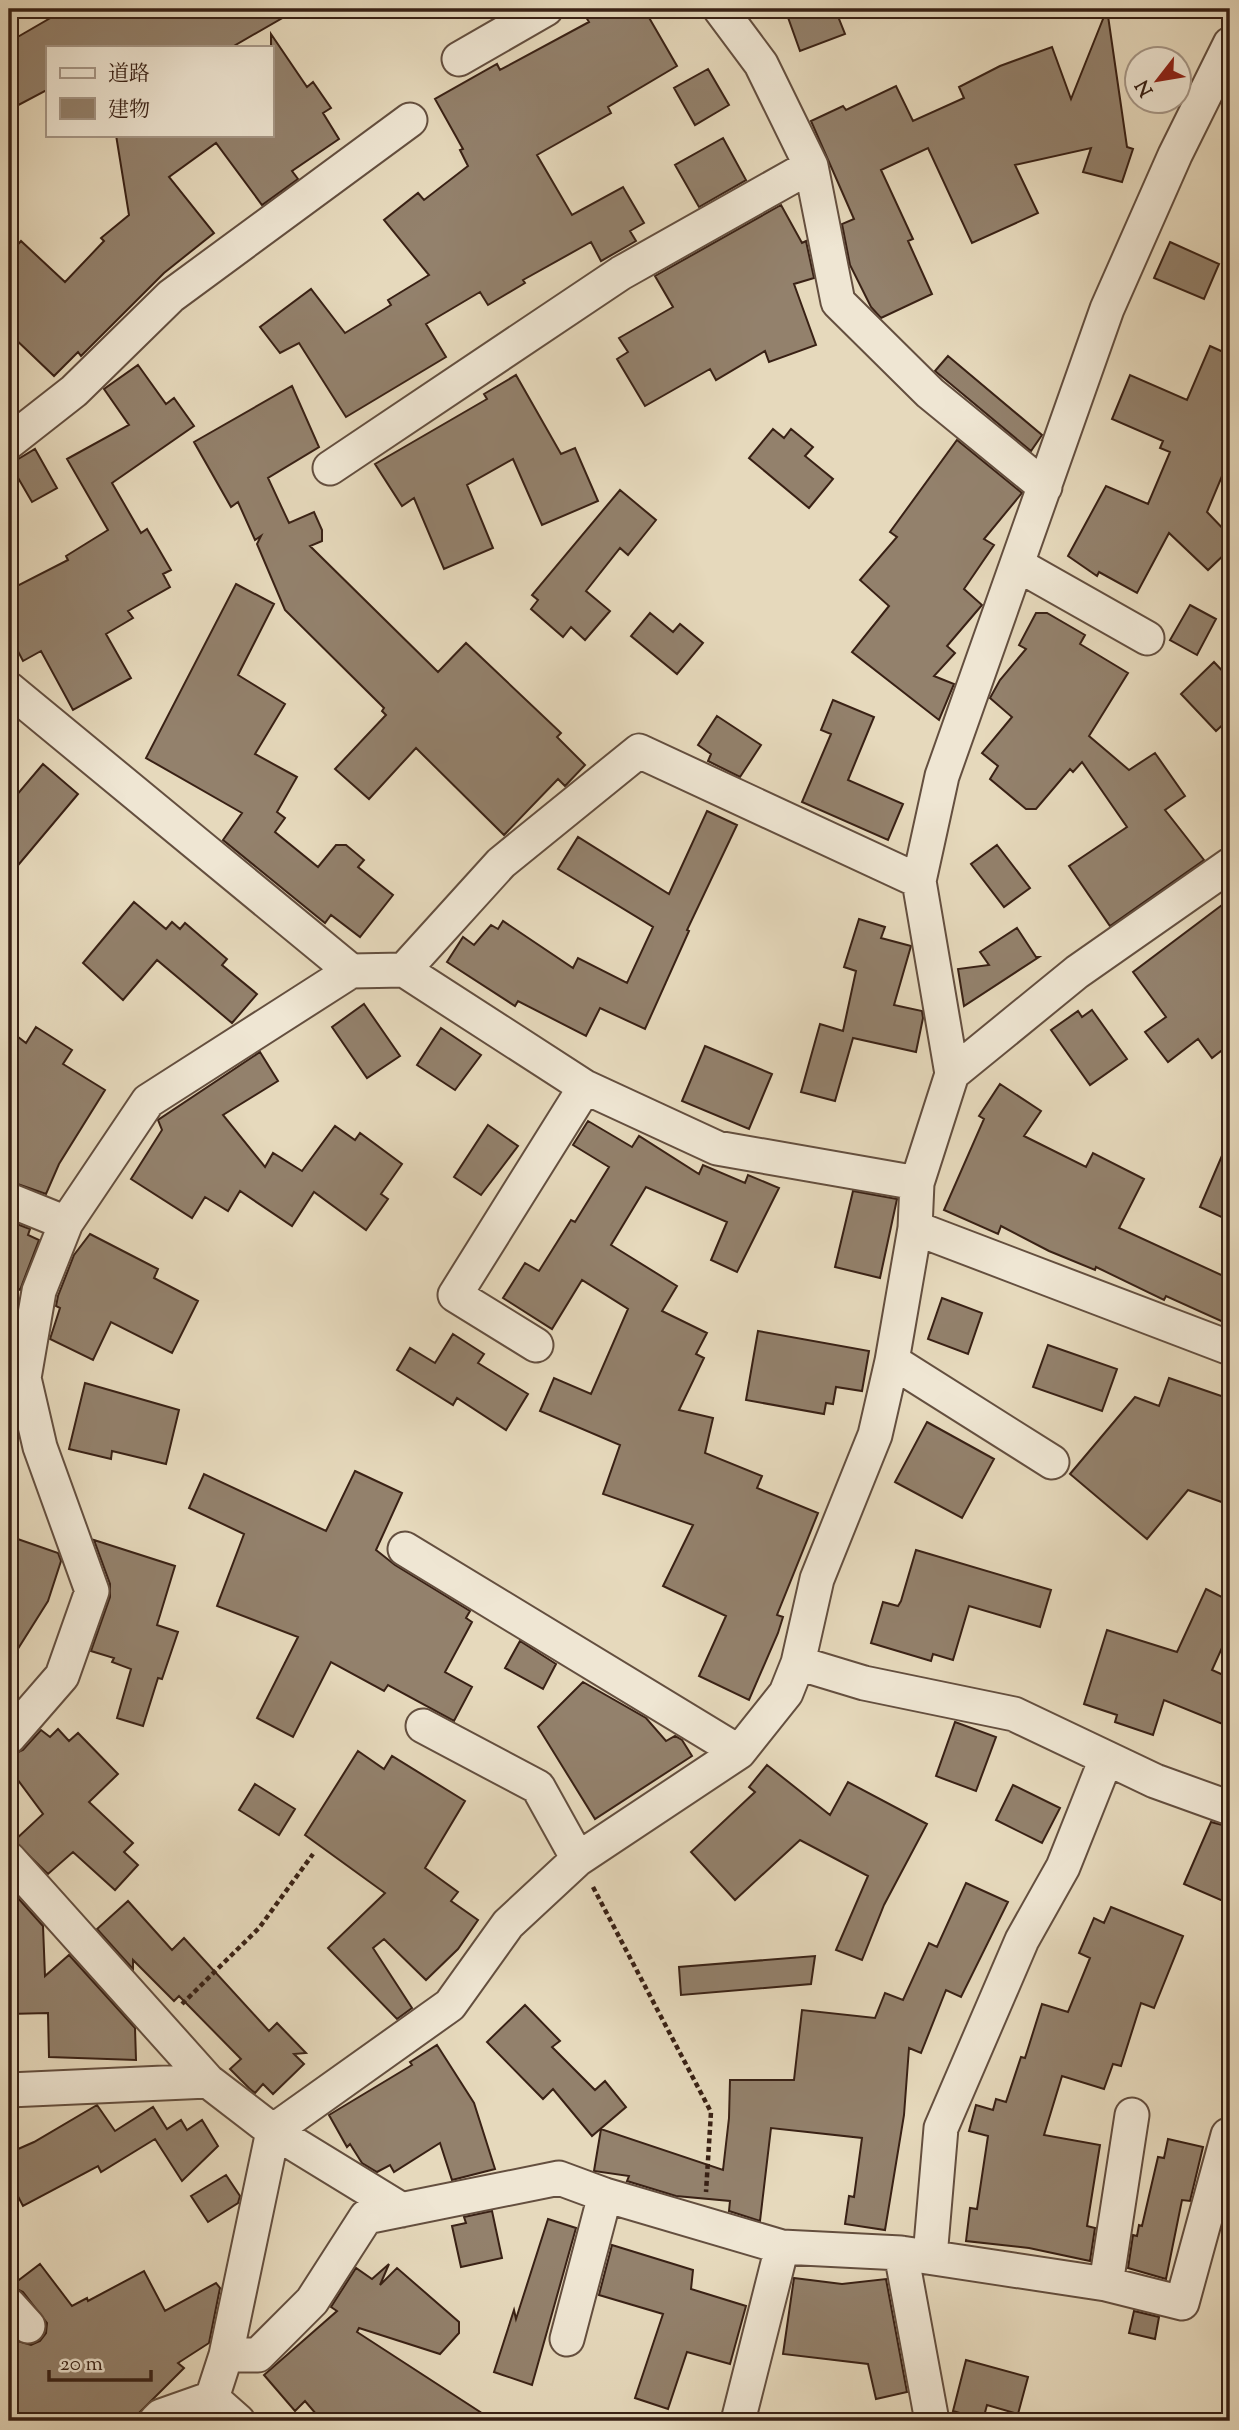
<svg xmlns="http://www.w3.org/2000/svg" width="1239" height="2430" font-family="'Sorts Mill Goudy','Noto Serif JP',serif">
  <rect width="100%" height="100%" fill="#e6d9bc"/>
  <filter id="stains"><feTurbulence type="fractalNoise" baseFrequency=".00286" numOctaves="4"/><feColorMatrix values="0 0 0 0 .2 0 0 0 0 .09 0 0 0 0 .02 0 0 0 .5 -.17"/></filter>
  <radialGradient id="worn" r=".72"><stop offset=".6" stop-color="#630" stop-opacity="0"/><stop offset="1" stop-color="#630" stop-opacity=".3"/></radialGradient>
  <!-- building -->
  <path fill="#93816c" stroke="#392115" stroke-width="2" d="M66,9H298L232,47H47V90L9,110V42Z
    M581,9H644L677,66L608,107L611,113L537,155L572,215L623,187L644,223L630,231L636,241L601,261L591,242L523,280L525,283L488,305L480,292L426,324L446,357L346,417L299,343L280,353L260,327L311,289L345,333L391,305L388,300L429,275L384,220L418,193L424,200L468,166L460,150L463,149L435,99L497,64L500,70L589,22Z
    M785,9H835L845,34L800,51Z
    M1107,9L1127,147L1133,149L1122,182L1083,172L1091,148L1015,165L1038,213L972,243L928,148L881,170L913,239L908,241L932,294L881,318L871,307L850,265L842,224L854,219L811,121L843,106L846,110L896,86L913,121L964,98L959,87L1000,66L1052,47L1071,99Z
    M271,34L307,87L313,82L331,108L323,113L339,139L292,171L298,179L262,205L216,143L169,177L214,233L164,273L81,356L78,352L54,376L9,333V254L21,241L65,282L104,241L101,238L129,215L116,135H271Z
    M708,69L729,105L695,125L674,88Z
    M723,138L746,180L699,207L675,165Z
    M781,205L802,243L806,241L814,278L794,284L816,345L769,362L765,351L716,380L710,369L645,406L617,359L628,352L619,338L673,307L655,276Z
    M1170,242L1219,264L1204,299L1154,278Z
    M1210,346L1230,355V457L1207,512L1230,536V549L1208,570L1169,533L1137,593L1099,572L1097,576L1068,556L1106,486L1148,504L1170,452L1160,448L1163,441L1112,419L1130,375L1187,400Z
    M948,356L1042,435L1031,451L935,371Z
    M138,365L166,404L174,398L194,426L112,483L141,533L147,529L171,570L163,574L170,587L128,611L133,618L106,634L131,678L73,710L41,651L23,661L9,634V590L68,560L66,556L108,530L67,459L129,425L104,389Z
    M516,375L561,454L575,448L598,501L542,525L513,459L467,485L493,548L444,569L414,498L402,506L375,464L487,399L484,394Z
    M292,386L319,447L268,478L289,523L314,512L322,530V541L310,546L438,672L466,643L561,733L557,737L585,765L565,786L558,779L504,835L416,748L369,799L335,769L386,715L382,711L384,708L285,610L257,544L261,536L255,540L238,502L231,507L194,442Z
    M773,429L784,438L791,429L813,447L805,456L833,479L809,508L749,458Z
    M957,440L1022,493L984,539L994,545L964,589L982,605L947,646L955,653L934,676L954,684L939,720L852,652L889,606L860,580L897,537L890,532Z
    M35,449L57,488L32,502L10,464Z
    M620,490L656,520L628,555L620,548L586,591L610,611L585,640L571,627L563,637L531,609L538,600L532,595Z
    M236,584L274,604L238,675L285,704L255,754L297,777L277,812L285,818L275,832L318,867L336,845H346L364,860L358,867L393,895L360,937L331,915L325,923L223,840L242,813L146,758Z
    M1190,605L1216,619L1197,655L1170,640Z
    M650,613L673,632L680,624L703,643L677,674L631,636Z
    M1036,613H1047L1085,635L1080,644L1128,673L1089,736L1129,770L1155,753L1185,796L1165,810L1204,860L1110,926L1069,866L1127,827L1082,762L1073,772L1070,769L1036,809H1026L990,779L998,766L982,753L1012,717L990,698L1000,680L1026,649L1019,645Z
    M1214,662L1230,679V718L1216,731L1181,694Z
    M833,700L874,717L848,780L903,804L888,840L802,802L831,734L821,730Z
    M717,716L761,745L740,777L708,761L711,754L698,745Z
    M43,764L78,794L9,876V804Z
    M707,811L737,825L687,930L689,931L645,1029L600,1008L586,1036L518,1001L515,1006L447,962L463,937L474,945L491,925L498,929L503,921L573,968L578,958L627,983L653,927L558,869L578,837L669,894Z
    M997,845L1030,888L1004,907L971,864Z
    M1230,899V1044L1212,1058L1198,1039L1168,1062L1145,1032L1166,1017L1133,972Z
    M134,902L166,929L172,922L180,929L185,923L227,959L222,965L257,994L232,1023L157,960L123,1000L83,963Z
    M859,919L885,927L881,938L911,946L894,1005L922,1011L923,1018L916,1052L853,1038L835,1101L801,1092L820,1024L843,1031L856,971L844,967Z
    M1017,928L1036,957H1039L964,1006L958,969L989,965L980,952Z
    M364,1004L400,1056L367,1078L332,1027Z
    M1092,1010L1127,1059L1090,1085L1051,1030L1078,1011L1082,1017Z
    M36,1027L72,1050L63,1064L105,1090L59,1164L46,1194L9,1181V1030L26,1043Z
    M441,1028L481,1055L455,1090L417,1065Z
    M705,1046L772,1074L749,1129L682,1101Z
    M260,1052L278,1081L223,1115L265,1167L273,1153L302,1171L335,1126L355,1140L360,1133L402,1164L381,1194L388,1199L366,1230L314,1192L292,1226L240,1191L228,1211L205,1197L192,1218L131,1179L162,1130L158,1120Z
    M1000,1084L1041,1111L1024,1136L1086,1167L1093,1153L1144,1179L1119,1228L1230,1279V1325L1166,1296L1164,1300L1096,1267L1095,1270L1049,1251L1001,1226L998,1234L944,1210L984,1119L979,1116Z
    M588,1121L632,1147L639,1136L699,1174L703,1165L745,1183L748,1175L779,1188L737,1272L711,1260L727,1222L646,1187L611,1245L677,1286L662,1311L707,1333L696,1354L704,1358L679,1410L713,1418L705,1453L762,1476L757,1488L818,1513L777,1615L783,1617L778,1633L749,1700L699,1676L726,1616L663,1586L693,1525L603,1494L620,1445L540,1411L554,1378L591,1394L628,1309L582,1280L552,1329L503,1298L525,1263L539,1271L571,1220L575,1222L609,1167L573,1145Z
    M488,1125L518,1146L481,1195L454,1177Z
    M1230,1137V1221L1200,1207Z
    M853,1191L897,1199L880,1278L835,1267Z
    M9,1221L30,1229L28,1235L39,1240L20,1290L9,1285Z
    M90,1234L158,1269L154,1278L198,1301L172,1353L111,1322L93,1360L50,1339L60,1308L56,1306L58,1296L74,1255Z
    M942,1298L982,1313L968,1354L928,1339Z
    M758,1331L869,1351L862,1391L836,1387L833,1404L826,1403L824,1414L746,1400Z
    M453,1334L484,1354L478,1363L528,1394L506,1430L457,1398L453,1405L397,1370L410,1348L435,1363Z
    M1048,1345L1117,1369L1102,1411L1033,1387Z
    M1169,1378L1230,1399V1505L1188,1490L1147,1539L1070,1474L1135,1397L1159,1406Z
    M85,1383L179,1410L166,1464L112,1451L111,1459L69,1449Z
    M927,1422L994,1459L962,1518L895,1482Z
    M355,1471L402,1493L376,1550L395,1565L470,1611L466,1618L472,1622L445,1672L472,1687L454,1721L388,1685L384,1691L331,1662L293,1737L257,1718L298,1637L217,1606L244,1534L189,1508L204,1474L326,1531Z
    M9,1536L58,1553L61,1561L48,1601L9,1663Z
    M94,1540L175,1566L157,1625L178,1632L162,1679L158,1678L143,1726L117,1718L131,1669L112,1662L114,1658L91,1651L110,1597V1584Z
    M916,1550L1051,1590L1040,1627L969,1606L953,1660L933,1654L931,1661L871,1643L883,1602L898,1606L901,1601Z
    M1206,1589L1230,1601V1630L1212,1670L1230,1678V1727L1164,1700L1153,1735L1115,1722L1117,1715L1084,1704L1107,1630L1177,1652Z
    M520,1641L556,1664L543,1689L505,1668Z
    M583,1682L646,1718L666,1741L675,1736L682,1740L692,1756L595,1819L538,1727Z
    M955,1722L996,1737L976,1791L936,1776Z
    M58,1729L69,1741L78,1733L118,1774L89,1802L133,1843L124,1852L138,1865L115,1890L73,1852L48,1874L14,1841L43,1814L9,1768V1756L23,1750L41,1730L50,1737Z
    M358,1751L384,1769L392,1756L465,1801L425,1868L458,1892L451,1901L478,1920L458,1949L426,1980L384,1939L373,1948L412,2008L397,2019L328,1948L385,1893L305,1835Z
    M767,1765L830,1815L848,1782L927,1824L884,1905L862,1960L836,1950L868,1876L800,1840L735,1900L691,1852L755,1792L749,1787Z
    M255,1784L295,1809L279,1835L239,1810Z
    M1013,1785L1060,1808L1042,1843L996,1820Z
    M1211,1822L1230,1827V1904L1184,1884Z
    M966,1883L1008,1902L961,1997L946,1990L921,2053L909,2048L904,2115L885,2230L845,2224L849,2196L854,2197L862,2138L771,2128L760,2221L729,2211L730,2201L676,2196L627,2181L629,2176L594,2171L601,2129L723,2170L729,2118L730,2080H794L802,2010L875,2018L885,1993L903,2000L929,1943L937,1947Z
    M9,1888L43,1926L45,1976L69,1955L135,2028L136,2060L49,2057L48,2013L9,2014Z
    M128,1901L172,1950L184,1938L269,2031L277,2023L306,2053L294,2054L304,2064L273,2094L263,2084L255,2093L249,2088L230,2069L241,2059L179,1996L174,2001L133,1960V1969L97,1929Z
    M1111,1907L1183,1936L1154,2008L1141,2003L1121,2066L1113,2064L1104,2089L1062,2076L1044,2135L1100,2145L1087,2226L1095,2228L1090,2261L1029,2248L966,2241L970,2208L977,2209L988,2136L969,2131L976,2105L993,2110L996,2099L1006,2102L1021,2057L1025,2058L1042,2004L1068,2012L1090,1958L1079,1953L1094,1918L1104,1923Z
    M815,1956L811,1984L681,1995L679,1967Z
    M525,2005L560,2041L552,2047L595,2090L605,2081L626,2107L592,2136L553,2089L543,2099L487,2042Z
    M437,2045L474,2103L495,2169L452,2180L440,2143L394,2172L390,2165L377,2172L362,2163L350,2144L347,2147L329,2115L412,2065L410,2062Z
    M97,2105L115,2131L153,2107L167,2129L181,2120L187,2130L202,2120L218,2146L182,2181L155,2139L101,2172L98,2166L23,2206L9,2179V2153L34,2142Z
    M1168,2139L1203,2147L1190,2201L1182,2200L1166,2279L1128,2268L1133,2235L1137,2236L1139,2225L1142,2226L1158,2157L1164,2158Z
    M226,2175L240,2196L238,2203L208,2222L191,2196Z
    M492,2211L502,2258L461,2267L452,2226L466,2223L464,2217Z
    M548,2219L576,2228L532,2385L494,2372L514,2310L516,2319Z
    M612,2245L693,2270L691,2289L746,2306L730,2364L687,2352L668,2409L635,2398L663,2314L599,2295Z
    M40,2264L72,2306L87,2298L88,2301L144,2271L165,2311L216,2283L220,2288L209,2343L178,2363L184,2368L131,2421H9V2348L15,2340L31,2345L40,2341L46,2333L47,2323L23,2292L11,2286Z
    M389,2264L380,2285L397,2268L459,2322V2333L440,2354L359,2328L357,2332L494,2421H322L305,2401L295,2411L264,2375L337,2311L331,2307L356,2268L372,2279Z
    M794,2278L842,2284L886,2279L907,2392L876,2399L868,2364L783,2354Z
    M1134,2311L1159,2317L1155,2339L1129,2333Z
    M966,2360L1028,2377L1018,2414L987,2405L983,2420L953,2411Z"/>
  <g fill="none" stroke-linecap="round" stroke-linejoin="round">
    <!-- minor casing -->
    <g stroke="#644f3f" stroke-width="37">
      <path id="minor" d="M720,9L761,64L811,166L838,302L930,393L1045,487
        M459,59L546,9
        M9,442L74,391L171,296L410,120
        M330,468L621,273L811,166
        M1018,565L1147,638
        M9,689L351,971L404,970L585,1087L717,1148L917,1183
        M404,970L501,863L639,751L919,881
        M952,1074L1077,972L1230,865
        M9,1200L66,1223
        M915,1228L1230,1348
        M536,1345L455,1295L585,1087
        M892,1361L1052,1462
        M405,1549L739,1752
        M798,1663L864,1683L1014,1714L1155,1781L1230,1808
        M423,1726L538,1787L578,1859
        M9,1737L62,1676L92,1591L40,1447L24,1378L39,1291L66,1223L148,1101L351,971
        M9,1859L208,2081
        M9,2090L208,2081L273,2131L402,2210
        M901,2253L932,2421
        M930,2257L941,2128L1022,1940L1063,1867L1106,1759
        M1106,2284L1132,2115
        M9,2305L28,2326
        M567,2339L605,2195
        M226,2355H258L312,2301L366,2217L559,2178L605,2195L782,2247L901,2253L1106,2284L1182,2303L1228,2135
        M212,2398L226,2355L273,2131L450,2005L508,1924L578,1859L739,1752L786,1693L798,1663L817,1579L875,1435L892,1361L915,1228L917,1183L952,1074L919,881L942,776L1107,309L1175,155L1230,44
        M212,2398L238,2421
        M156,2421L161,2416L212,2398
        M738,2421L782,2247"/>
    </g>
    <!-- path -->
    <path stroke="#392115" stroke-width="4.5" stroke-dasharray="5 3.5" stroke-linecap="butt" d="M593,1887L711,2112L706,2192
      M182,2004L259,1928L313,1854"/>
    <!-- minor -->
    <use href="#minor" stroke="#efe6d3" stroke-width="33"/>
  </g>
  <!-- margin -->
  <rect width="1239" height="2430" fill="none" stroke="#e6d9bc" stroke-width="35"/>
  <rect x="10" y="10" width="1218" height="2409" fill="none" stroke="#392115" stroke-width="3.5"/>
  <rect x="18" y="18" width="1204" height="2395" fill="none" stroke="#392115" stroke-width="2"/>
  <!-- legend -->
  <rect x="46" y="46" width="228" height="91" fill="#efe6d3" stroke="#a69787" stroke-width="2"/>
  <rect x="60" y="68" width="35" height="10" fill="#efe6d3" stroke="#a69787" stroke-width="2"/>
  <text x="108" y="80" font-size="21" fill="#392115">道路</text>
  <rect x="60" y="98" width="35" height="21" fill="#93816c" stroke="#a69787" stroke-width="2"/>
  <text x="108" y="116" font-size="21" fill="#392115">建物</text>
  <!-- north arrow -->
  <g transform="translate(1158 80) rotate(239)"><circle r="33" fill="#efe6d3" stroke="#a69787" stroke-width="2"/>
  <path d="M0-5L12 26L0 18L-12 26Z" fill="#8f2418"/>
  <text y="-10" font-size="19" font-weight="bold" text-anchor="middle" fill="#392115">N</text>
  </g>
  <!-- scale -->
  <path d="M49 2370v10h102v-10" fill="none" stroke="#392115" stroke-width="3.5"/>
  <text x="60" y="2370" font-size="21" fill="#392115" stroke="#efe6d3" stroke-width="5" paint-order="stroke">20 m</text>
  <rect width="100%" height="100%" filter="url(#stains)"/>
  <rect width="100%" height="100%" fill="url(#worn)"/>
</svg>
